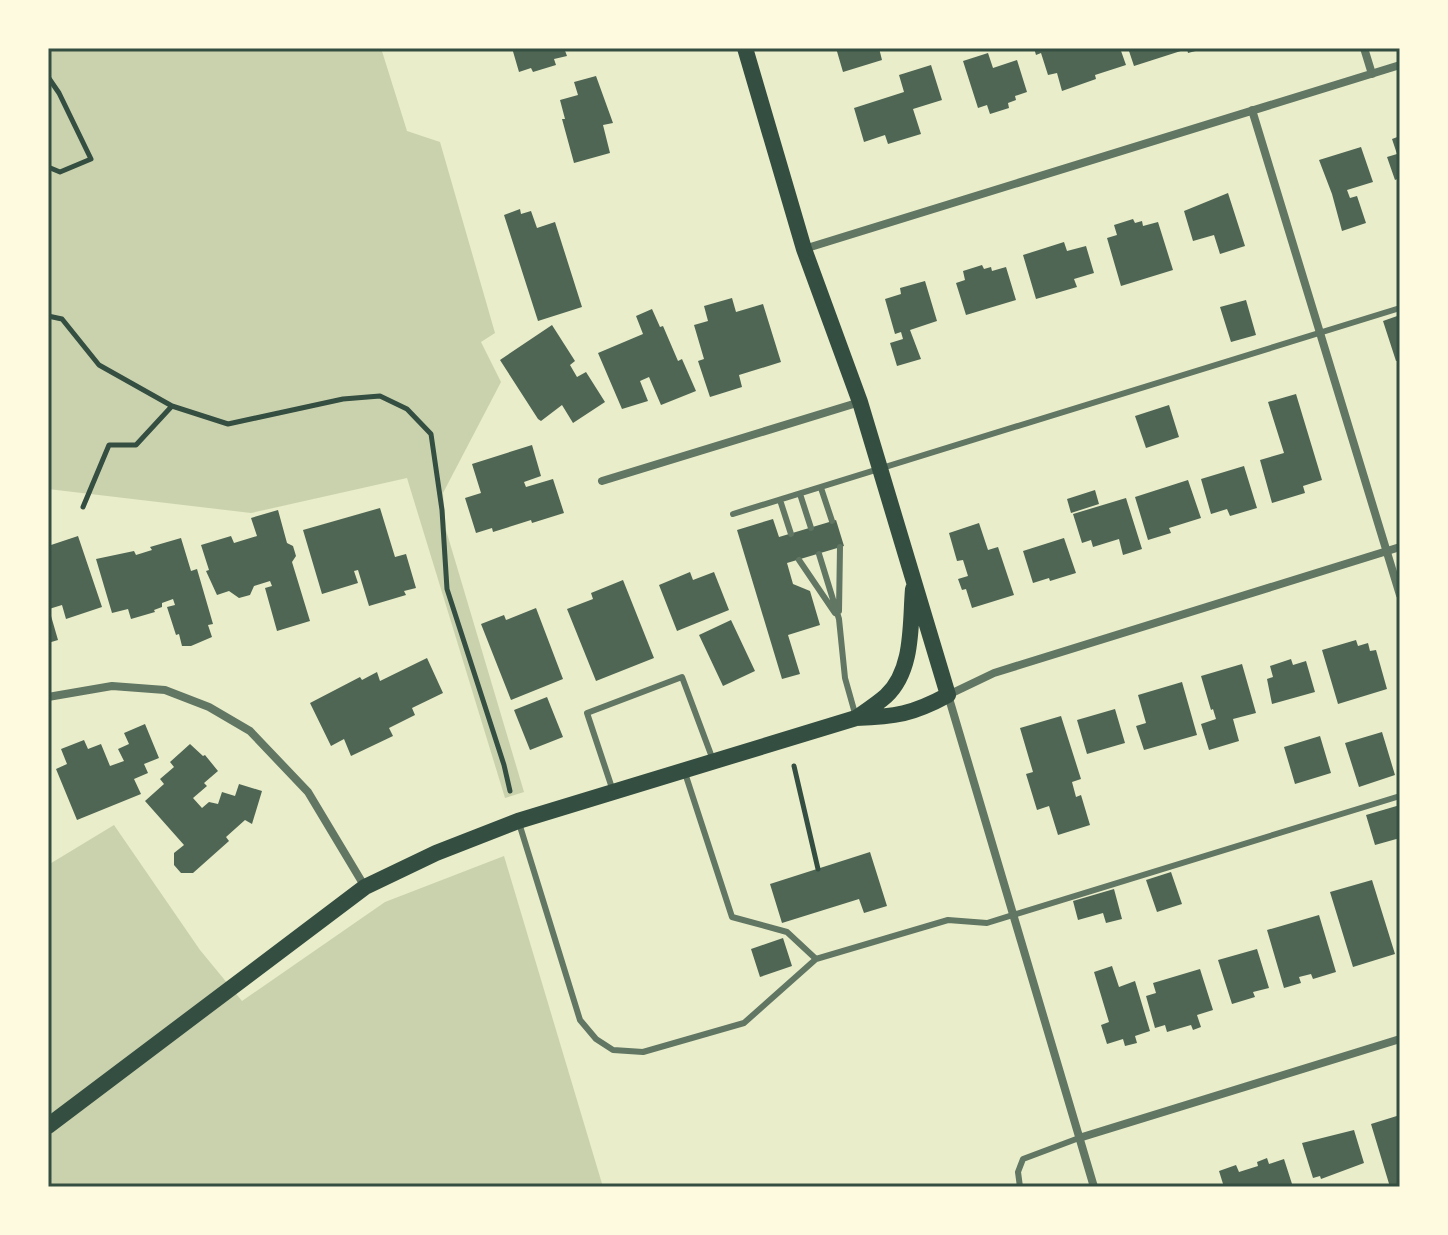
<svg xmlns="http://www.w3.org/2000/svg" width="1448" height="1235" font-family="Ubuntu,sans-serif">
  <rect width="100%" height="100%" fill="#e9edc9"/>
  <!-- green -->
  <path fill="#cad2ad" d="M48,48H381L407,131L440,142L495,333L481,342L501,382L443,493L446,530L524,792L505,798L407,478L251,513L48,489Z
    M114,825L200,950L242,1001L385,902L504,856L603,1187H48V865Z"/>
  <!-- building -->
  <path fill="#4f6655" d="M512,48H564L567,56L554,59L556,65L533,72L531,68L519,72Z
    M836,48H879L882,60L843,72Z
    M1034,48H1120L1126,65L1095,75L1096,79L1062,91L1057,73L1048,75L1041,53L1036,55Z
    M1128,48H1203V49L1188,53L1187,49L1134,66Z
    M988,53L993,68L1017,60L1027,92L1015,96L1016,100L1008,103L1009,108L990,114L987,105L978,108L963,61Z
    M931,65L942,100L913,109L921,134L888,144L885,135L864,142L854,108L904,92L899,75Z
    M596,76L613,123L603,125L610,153L574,163L562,119H565L560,100L578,95L574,82Z
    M1400,136V178L1395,180L1387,157L1397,154L1392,139Z
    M1361,147L1373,182L1347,190L1350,198L1357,196L1366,223L1342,231L1332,194L1319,160Z
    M1228,193L1245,246L1220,254L1214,235L1193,241L1184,211Z
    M520,209L521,214L531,211L537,228L555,222L582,307L538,321L504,215Z
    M1133,219L1135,223L1142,221L1143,226L1158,222L1173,270L1121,286L1107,238L1117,235L1114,225Z
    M1064,242L1067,251L1086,246L1094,273L1074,279L1077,287L1036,299L1023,255Z
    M982,265L984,269L991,267L992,271L1006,267L1016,300L966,315L956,283L965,280L963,271Z
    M925,281L937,321L910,330L921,359L897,366L890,343L903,339L901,332L895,334L885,299L901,294L900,288Z
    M732,298L736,312L763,304L781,362L739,375L742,387L710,397L698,361L704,359L694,325L708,321L704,306Z
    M1246,300L1256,335L1231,342L1220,307Z
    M652,309L660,327L663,326L678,361L682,359L696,391L661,405L649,377L640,381L648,401L622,409L598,353L643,334L636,316Z
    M1400,315V360L1396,361L1383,321Z
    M552,325L575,361L570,365L577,377L586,372L605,402L573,423L562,405L541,421L538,419L500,360Z
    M1296,394L1322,480L1303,486L1305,493L1272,503L1260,460L1284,453L1268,402Z
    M1169,405L1179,437L1146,448L1135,416Z
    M532,445L541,476L524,482L526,487L553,479L564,513L532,523L531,520L493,532L492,528L476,533L465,498L481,493L472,464Z
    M1244,466L1257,508L1230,516L1227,509L1211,514L1201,479Z
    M1188,480L1201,518L1169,528L1171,533L1148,540L1135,497Z
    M1095,490L1099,504L1071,513L1067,499Z
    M1126,498L1142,549L1123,555L1119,539L1093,547L1091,540L1082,543L1073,514Z
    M380,508L395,557L406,554L416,588L404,591L406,595L369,606L358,570L354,571L358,583L322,594L303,530Z
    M278,510L287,543L293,546L296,556L292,562L310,621L277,631L265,588L272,586L270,581L254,586L250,595L239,598L229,591L217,595L206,571L209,570L201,545L231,536L234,543L257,536L251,518Z
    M773,519L779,537L836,520L844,546L787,563L793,584L810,591L820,625L788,635L800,674L782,679L737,530Z
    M979,523L988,550L998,547L1014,595L972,608L966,589L962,590L958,579L968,576L963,560L957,561L949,533Z
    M78,536L102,607L66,619L62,605L49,609L58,640L48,643V546Z
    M181,538L191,571L197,569L213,624L208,625L212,637L191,646H182L179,634L176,635L167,607L175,605L173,599L162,603V607L154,610L155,612L131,619L128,609L112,613L96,559L134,551L136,555L152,550L150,547Z
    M1064,538L1076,573L1050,581L1049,578L1033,583L1023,551Z
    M690,572L693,580L714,572L729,610L677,631L659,585Z
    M623,580L654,658L596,681L567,609L593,599L591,593Z
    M536,608L563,679L511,700L481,624L504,615L506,620Z
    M731,620L755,671L723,686L699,635Z
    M1356,640L1358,646L1368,643L1370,651L1376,650L1387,689L1338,704L1322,650Z
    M427,658L443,693L412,708L415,715L389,728L393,736L351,756L344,739L331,746L310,703L360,677L362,680L377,672L380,681Z
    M1291,659L1293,665L1306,661L1315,692L1272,704L1267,679L1273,677L1270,666Z
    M1242,664L1256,713L1233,719L1239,741L1209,750L1201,724L1216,719L1213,709L1211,710L1201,676Z
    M1182,682L1197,735L1144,750L1136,726L1146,723L1138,695Z
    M547,697L563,737L530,750L514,710Z
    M1115,709L1125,743L1087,754L1077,720Z
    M1061,716L1081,779L1072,782L1076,797L1081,795L1090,825L1058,835L1049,806L1037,810L1026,774L1033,772L1020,728Z
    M145,724L159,758L144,764L148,773L134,779L141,794L77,820L56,769L67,764L61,749L84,740L88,749L101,744L110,766L124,761L118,749L129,744L124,733Z
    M1382,732L1395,775L1359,787L1345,743Z
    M1320,736L1331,773L1295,784L1284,747Z
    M190,744L203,756L205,755L218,771L204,783L207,786L193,798L202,808L209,802L218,804L222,792L235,796L239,784L262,791L252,824L245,820L226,837L229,841L193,873H181L174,865V853L184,845L145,801L164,784L160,779L174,767L170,762Z
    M1400,805V838L1375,845L1366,815Z
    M870,852L887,906L864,913L859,899L782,923L770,884Z
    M1171,872L1182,904L1157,912L1146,880Z
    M1372,880L1395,954L1353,967L1330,892Z
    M1114,889L1122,919L1106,923L1103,913L1078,920L1073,901Z
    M1319,915L1336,972L1313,979L1311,974L1299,977L1301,983L1284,988L1267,930Z
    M783,938L792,966L760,977L751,949Z
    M1257,949L1269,988L1253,992L1255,997L1232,1004L1218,960Z
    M1112,966L1119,987L1135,981L1150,1031L1135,1036L1137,1043L1125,1046L1123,1039L1107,1044L1101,1025L1109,1022L1094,972Z
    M1200,969L1213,1010L1197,1015L1201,1027L1193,1030L1191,1025L1167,1032L1165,1025L1155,1028L1146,996L1156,993L1153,983Z
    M1400,1115V1184L1390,1187L1371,1124Z
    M1354,1130L1364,1163L1321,1179L1320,1176L1313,1178L1302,1143Z
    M1267,1158L1269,1164L1284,1159L1293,1187H1224L1219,1171L1236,1165L1239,1172L1258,1166L1257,1162Z"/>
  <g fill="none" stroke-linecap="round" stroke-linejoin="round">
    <!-- path -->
    <path stroke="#344e41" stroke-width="5" d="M48,77L59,93L91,159L60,172L48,167
      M48,316L62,319L99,365L172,406L228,424L343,399L380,396L407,409L431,434L442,510L447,589L504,765L510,791
      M83,507L109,445H136L172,406
      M794,766L818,869"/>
    <!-- service -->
    <path stroke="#617663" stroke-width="6" d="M821,488L832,521
      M800,494L811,528
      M780,500L791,534
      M733,514L1400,308
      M819,554L839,619L845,678L856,717
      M799,560L835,613
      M839,611L840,547
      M685,773L732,917L787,932L816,959
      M613,791L587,713L682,677L713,760
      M519,823L580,1020L596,1039L613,1050L643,1052L744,1023L816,959L948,920L987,923L1400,796
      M1020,1187L1018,1172L1023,1159L1079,1138"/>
    <!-- minor -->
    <path stroke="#617663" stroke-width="8" d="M1364,48L1372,74
      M1252,110L1400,595
      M804,249L1400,65
      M602,481L860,402
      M48,697L112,686L165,690L209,707L250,731L308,792L365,887
      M1079,1138L1400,1039
      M1094,1187L948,695L994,673L1400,547"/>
    <!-- secondary -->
    <path stroke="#344e41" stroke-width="16" d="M856,718C866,711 877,704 886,696C914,670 910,623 913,589
      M48,1126L365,887L436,853L518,821L856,718C895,717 913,714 948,695L860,402L804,249L745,48"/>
  </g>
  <!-- border -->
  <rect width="1448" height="1235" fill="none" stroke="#fefae0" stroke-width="100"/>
  <rect x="50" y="50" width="1348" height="1135" fill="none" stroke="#344e41" stroke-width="3"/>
</svg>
